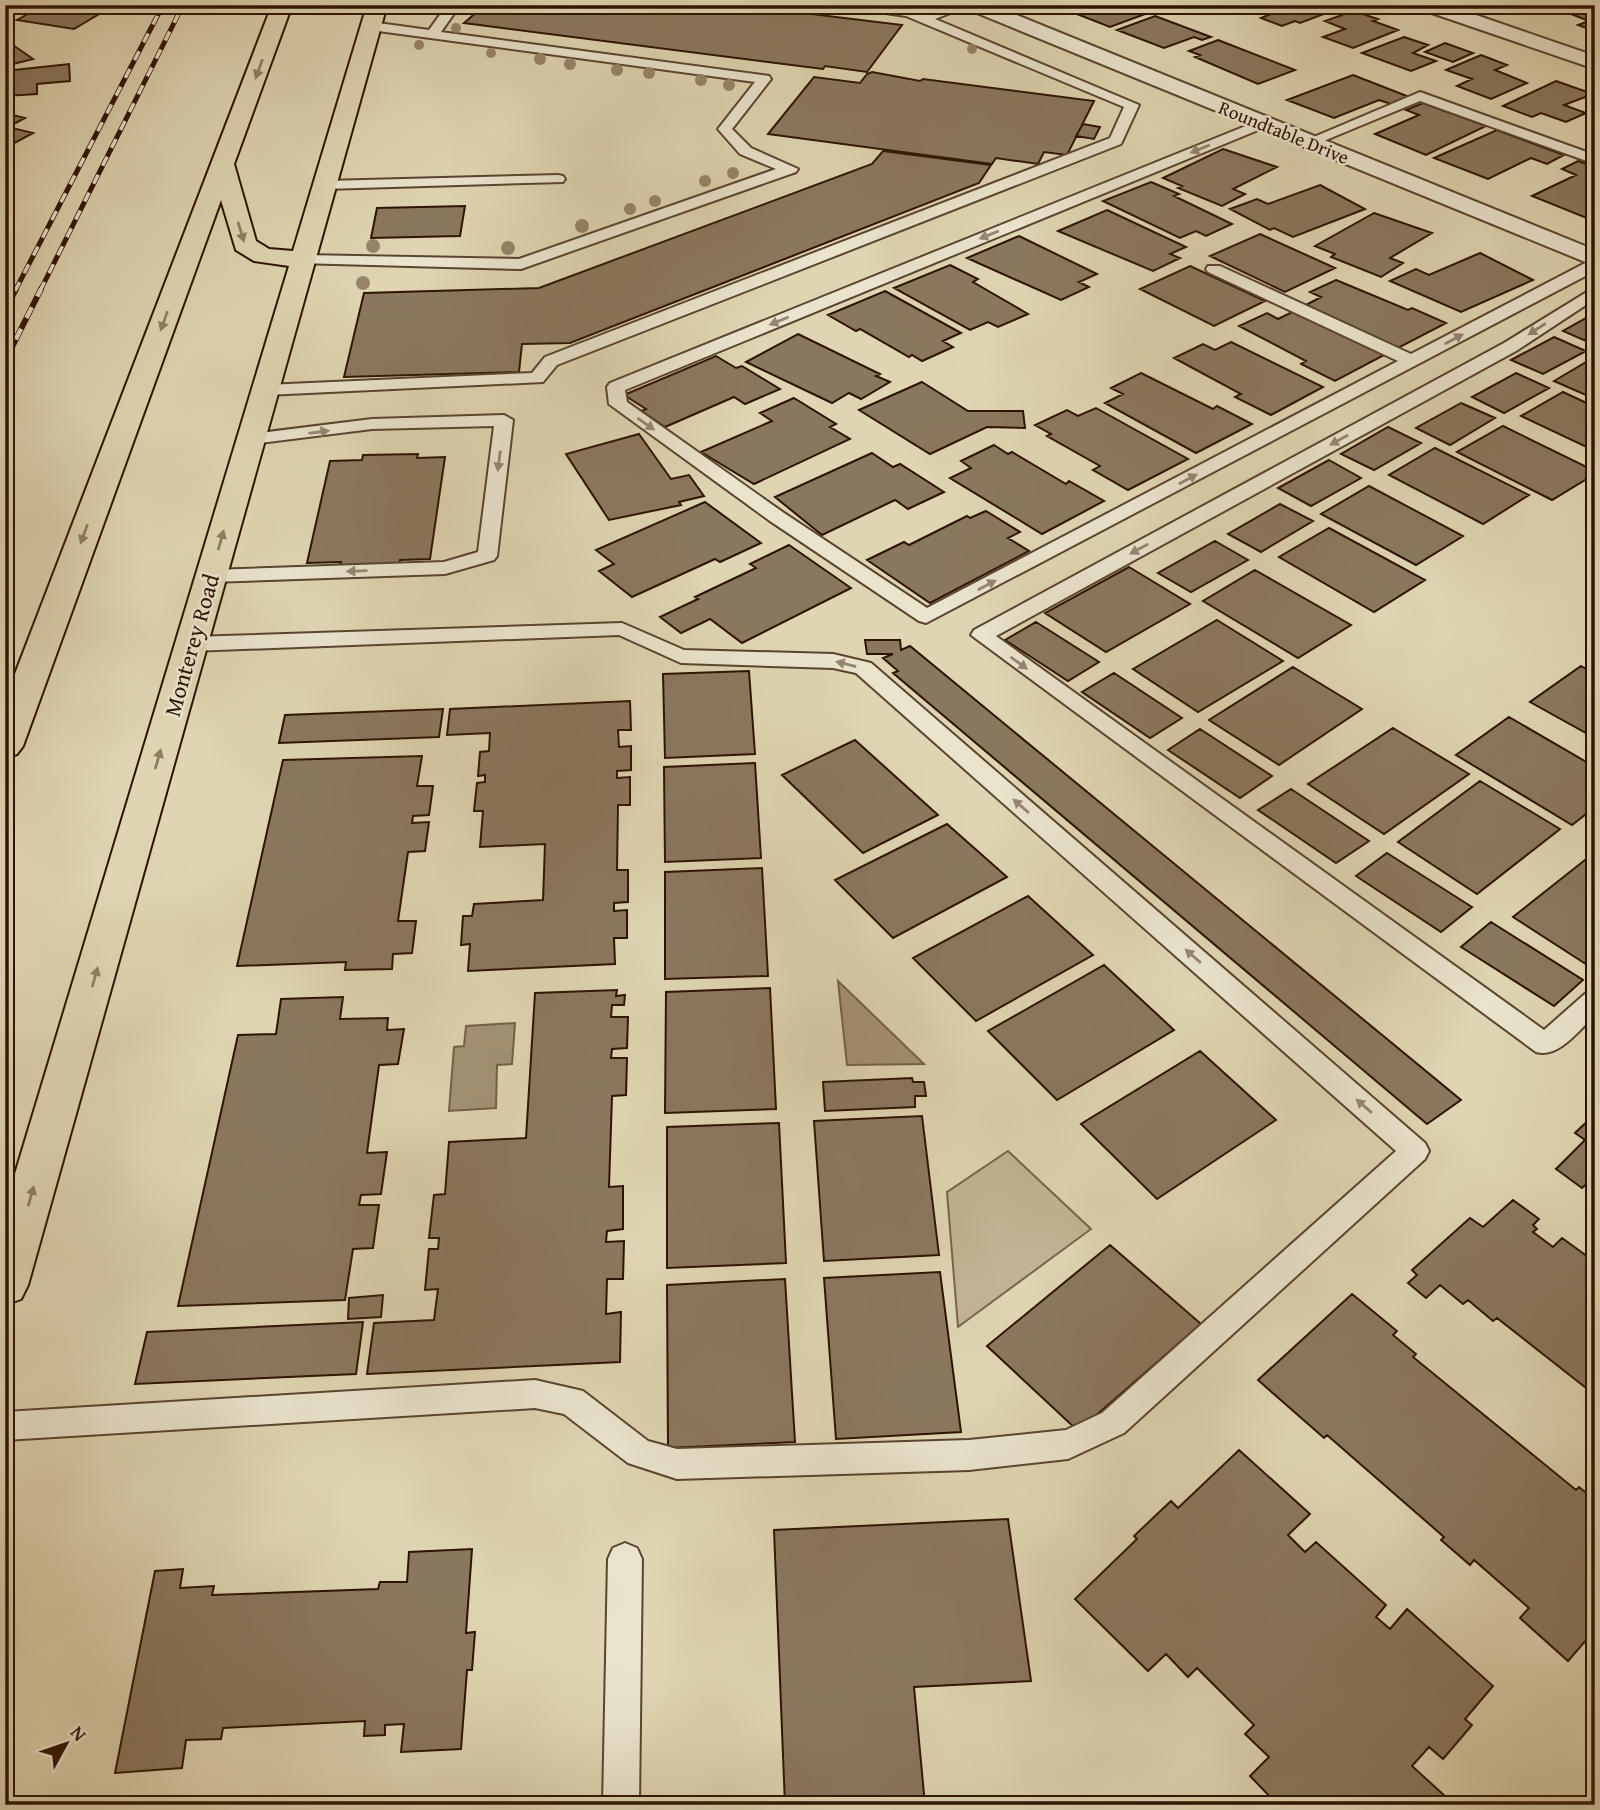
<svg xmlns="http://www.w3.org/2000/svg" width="1600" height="1810" font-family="'Gentium Book Plus',serif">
  <rect width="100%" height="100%" fill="#dfd5b2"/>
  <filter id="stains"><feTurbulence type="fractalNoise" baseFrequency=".00286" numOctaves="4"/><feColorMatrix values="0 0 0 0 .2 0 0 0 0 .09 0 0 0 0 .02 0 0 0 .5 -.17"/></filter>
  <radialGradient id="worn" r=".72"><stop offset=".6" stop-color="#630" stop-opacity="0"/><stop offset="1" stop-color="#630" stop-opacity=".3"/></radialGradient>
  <!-- green -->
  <path fill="#c1b494" stroke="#78644c" stroke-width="2" d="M1008,1151L1091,1229L958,1327L947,1192Z"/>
  <!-- water -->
  <path fill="#a39376" stroke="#746048" stroke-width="2" d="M838,981L924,1064L847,1065Z
    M515,1023L512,1064L497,1065L496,1108L449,1111L454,1047L464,1046L466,1026Z"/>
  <!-- building -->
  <path fill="#8a785e" stroke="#2e1303" stroke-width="2" d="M22,5H76L68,10L99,14L74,29L17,20L35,10L18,7Z
    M485,5H737L902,25L867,72L825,66L823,69L464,23Z
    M1075,5H1127L1148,13L1110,27L1064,9Z
    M1253,5H1343L1345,6L1300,23L1295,21L1282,26L1261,18L1271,14L1250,7Z
    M1568,5H1595V31L1578,25L1589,21L1558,9Z
    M1353,11L1378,19L1373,21L1398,30L1353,48L1323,37L1345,29L1325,21Z
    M1155,16L1211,37L1202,40L1194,37L1164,48L1117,30Z
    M1404,37L1428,45L1413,53L1436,61L1411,71L1362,53Z
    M1218,40L1295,70L1258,84L1195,57L1200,55L1189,51Z
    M10,43L33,59L5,66V44Z
    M1445,43L1473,53L1453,62L1425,52Z
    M1481,55L1507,65L1495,70L1527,83L1491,99L1457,86L1472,79L1446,70Z
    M69,64L70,81L37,84V94L5,96V71Z
    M872,72L920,81L923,79L1094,101L1067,155L1044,152L1038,164L996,158L992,164L768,134L814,77L860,83L867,74Z
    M1353,75L1412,98L1394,105L1379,100L1334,118L1287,100Z
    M1556,81L1593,94L1564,105L1586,113L1566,122L1541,113L1532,117L1503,106Z
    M1423,103L1486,126L1426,155L1375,134L1419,115L1406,110Z
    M5,113L25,118L8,127L33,133L5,148Z
    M1083,124L1100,127L1094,139L1076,136Z
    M1497,130L1564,155L1547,164L1531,158L1488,179L1434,158Z
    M1223,149L1277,167L1233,189L1245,194L1222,206L1178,188L1182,186L1163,178Z
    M883,151L991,165L979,183L570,343L522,344L519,372L344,377L364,293L539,288L872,164Z
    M1578,161L1595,167V216L1589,219L1532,196L1576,175L1562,169Z
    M1151,182L1179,194L1174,196L1232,224L1206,236L1196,231L1180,238L1103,201Z
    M1320,185L1365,209L1293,237L1274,228L1270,230L1230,209L1257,199L1268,204Z
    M465,206L460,236L371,238L377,208Z
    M1107,210L1186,247L1170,254L1180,258L1153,271L1058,231Z
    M1374,213L1432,233L1390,258L1403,263L1381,277L1331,257L1335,254L1315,246Z
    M1260,234L1335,268L1285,292L1210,256Z
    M1019,236L1097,274L1079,282L1089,287L1061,300L967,258Z
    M1480,253L1533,280L1461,312L1390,281L1416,269L1429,275Z
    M950,265L978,279L973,282L1028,314L998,327L988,322L970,330L894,288Z
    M1190,266L1265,301L1214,326L1140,289Z
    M1336,280L1408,310L1412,308L1446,323L1398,348L1306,305L1321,297L1310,292Z
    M885,291L961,333L943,341L953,347L922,361L912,355L909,357L860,329L856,331L828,315Z
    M1294,311L1386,354L1335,381L1301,364L1306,361L1239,326L1267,313L1278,319Z
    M1595,313V345L1563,331Z
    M798,334L880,374L876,376L890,382L861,399L849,393L832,403L746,362Z
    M1554,337L1586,351L1543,374L1511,360Z
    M1231,342L1323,387L1271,415L1235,397L1241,394L1174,358L1203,344L1215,350Z
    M716,356L736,368L742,366L780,389L745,404L734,397L665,427L641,411L646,409L624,395Z
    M1593,358L1595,399L1554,381Z
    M1141,373L1213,409L1217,406L1252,424L1196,453L1105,403L1123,394L1111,388Z
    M1516,373L1549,388L1504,413L1472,397Z
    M922,382L968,411H1023L1025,428L987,427L930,454L859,410Z
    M1563,392L1595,407V451L1521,416Z
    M794,398L836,424L830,427L850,439L754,484L701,452L772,421L760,413Z
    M1461,403L1495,418L1450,445L1416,428Z
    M1096,408L1188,459L1128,490L1093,470L1100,466L1047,436L1051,434L1035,425L1067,410L1078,416Z
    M1503,426L1595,471V474L1552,500L1457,452Z
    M1388,427L1421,443L1374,470L1341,454Z
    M639,434L671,479L689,475L704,496L679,502L681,505L609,520L566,454Z
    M994,445L1008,454L1012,452L1066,484L1069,481L1104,501L1042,534L950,478L971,468L961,461Z
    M1435,448L1529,495L1483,524L1389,475Z
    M872,453L893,467L900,464L944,492L908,509L895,500L822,535L775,497Z
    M418,454L417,458L445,457L430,559L400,560L399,567L339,569L341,562L307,563L330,461L362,460L363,455Z
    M1329,460L1361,478L1311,506L1278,488Z
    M1369,486L1463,536L1416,565L1321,514Z
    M705,502L761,543L720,562L715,559L632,597L599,571L614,564L596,550Z
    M1280,504L1313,521L1261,552L1228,534Z
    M986,511L1020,532L1008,538L1029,551L930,603L867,560L904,542L909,545L967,516L970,518Z
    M1329,528L1425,580L1374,612L1279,557Z
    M1215,541L1248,560L1191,592L1158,573Z
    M789,545L851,588L742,643L710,619L681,633L660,617L698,599L695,597L756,568L750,564Z
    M1129,567L1190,604L1106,652L1045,613Z
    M1255,570L1351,625L1298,658L1203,601Z
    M1217,620L1283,661L1198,712L1133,669Z
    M1036,622L1099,662L1068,681L1005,640Z
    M865,640H900L901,650L910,646L1461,1100L1427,1124L893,673L898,671L883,658L893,654H867Z
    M1581,666L1595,674V738L1530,702Z
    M1293,667L1362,709L1279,765L1209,720Z
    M749,671L755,754L665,758L663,674Z
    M1114,673L1182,718L1150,738L1082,692Z
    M630,701L631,730H618L619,747L631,746V770L617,771V778L630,777V805H618L617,870H628V902L614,903V911L627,910V938H614L615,964L468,971L470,944L461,945L463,916H472L474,904L543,900L545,844L480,847L483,811H474L477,783L485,782V775L478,776L480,752L489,751L490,733L447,735L450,709Z
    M443,709L439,737L279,743L285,715Z
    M1509,717L1595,767V807L1572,825L1456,755Z
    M1393,728L1469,774L1384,834L1308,784Z
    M1200,729L1272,776L1240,798L1168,750Z
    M855,740L938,815L863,853L782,775Z
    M422,756L417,786H433L429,815L413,816L412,823L429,822L425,851L408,852L398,921H416L412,953L393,954L392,969L345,970L346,962L237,966L283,760Z
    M755,763L761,858L665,862L664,767Z
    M1480,781L1560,829L1477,894L1398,842Z
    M1291,789L1369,841L1336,863L1258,810Z
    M947,824L1007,877L893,938L835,880Z
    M1595,852V970L1513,917Z
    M1387,853L1472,907L1441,932L1356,876Z
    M762,868L768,976L665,979V872Z
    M1028,896L1093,955L976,1021L913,958Z
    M1491,922L1583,980L1554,1006L1461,947Z
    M1104,965L1174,1030L1057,1100L988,1031Z
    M770,988L776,1109L665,1113L666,992Z
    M617,990L616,996L625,995L624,1005H612L611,1017H628L627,1048L612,1049L611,1058H627L626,1095L612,1096L609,1187L623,1186V1229L607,1231L606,1242L624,1241L623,1279H607L606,1314L621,1312L620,1362L367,1374L374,1323L434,1320L438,1289L425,1290L429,1249H438L439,1238H429L434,1195L445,1194L449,1142L526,1138L535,993Z
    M343,997L340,1019L388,1018L387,1030L404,1029L398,1064L379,1065L367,1153L387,1152L381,1194L361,1195L359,1205H379L373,1248L353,1249L345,1300L178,1306L238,1035L276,1034L281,999Z
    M1200,1051L1276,1120L1157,1199L1081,1124Z
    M912,1078L913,1082H924L926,1096H915V1107L825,1111L823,1082Z
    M1595,1114V1181L1592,1179L1582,1188L1556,1169L1585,1140L1575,1133Z
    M922,1116L939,1255L824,1261L814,1121Z
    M779,1123L786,1263L667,1268V1127Z
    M1513,1200L1539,1219L1533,1225L1537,1229L1533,1232L1553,1247L1562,1238L1595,1262V1395L1497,1318L1493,1321L1468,1300L1463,1304L1440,1285L1426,1298L1408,1283L1417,1275L1412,1270L1470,1218L1483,1227Z
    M1110,1245L1201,1324L1078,1431L987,1346Z
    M940,1272L961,1432L836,1439L824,1278Z
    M785,1279L795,1442L668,1448L667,1285Z
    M1352,1294L1397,1331L1393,1335L1416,1354L1413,1357L1576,1490L1579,1487L1595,1500V1630L1568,1661L1520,1618L1529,1608L1474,1560L1470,1565L1441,1540L1444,1537L1327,1435L1324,1438L1258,1380Z
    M383,1295L381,1317L348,1319L349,1298Z
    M363,1322L356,1374L135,1384L147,1332Z
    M1239,1450L1310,1514L1288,1535L1305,1552L1316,1542L1386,1605L1376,1617L1390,1629L1407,1609L1493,1686L1465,1719L1472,1725L1443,1759L1429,1747L1412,1766L1447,1798L1442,1805H1278L1250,1776L1269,1757L1245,1734L1254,1725L1197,1668L1188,1677L1166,1654L1148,1671L1075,1599L1137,1539L1134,1536L1171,1501L1178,1508Z
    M1008,1519L1031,1681L914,1687L925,1805H785L774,1530Z
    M472,1549L466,1633L475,1632L472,1670H467L461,1749L401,1752L404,1724L385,1725V1735L364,1736L365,1721L223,1728L221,1739L186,1740L182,1768L115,1773L155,1571L183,1569L180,1588L214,1586L212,1595L378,1589L380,1582H407L409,1552Z"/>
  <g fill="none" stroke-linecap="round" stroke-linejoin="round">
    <!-- service casing -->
    <g stroke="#5a442f" stroke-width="4">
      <path id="service" d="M447,5H460L441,32L769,76L771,79L732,129L751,148L798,169L796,172L521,269L297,263L295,260L297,257L303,255L519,259L776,169L740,154L718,129L755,82L371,30L365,26L371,22L429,30Z
        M852,5H884L924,15L952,5H971L935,19L1139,105L1121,144L557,365L543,382L266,395L257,390L266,385L532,373L545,357L1110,138L1124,107L906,16L858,9Z
        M1420,92L1595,155V164L1420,101L1314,145L1309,146L1302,142Z
        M1263,119L1268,120V126L625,390L627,402L784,513L927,608L1398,361L1208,272L1206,269L1208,266H1220L1411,354L1589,261L1595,259V271L926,623L919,621L770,521L609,404L607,387L610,383Z
        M558,175L563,176L565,179L563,182L325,189L318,185L325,181Z
        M1595,287V299L1516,351L996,636L1544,1030L1586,993L1595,990V1015C1579,1030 1558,1059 1536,1052L971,635L974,630L1504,343Z
        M504,415L513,420L497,556L494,560L445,574L211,582L204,580L201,576L204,572L211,570L444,562L478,552L494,426L372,429L251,444L242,439L251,434L372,419Z
        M622,623L684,650L833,654L871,663L1425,1143L1429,1151L1425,1159L1124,1433L1068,1459L969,1470L677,1479L628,1463L564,1414L535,1408L5,1440V1412L535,1380L583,1391L648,1441L677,1449L969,1440L1066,1430L1102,1413L1396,1151L856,673L833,668L681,663L619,635L191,651L184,649L180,644L184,639L191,637Z
        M625,1543L637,1548L642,1559L639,1805H603L608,1559L613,1548Z"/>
    </g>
    <!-- minor casing -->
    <g stroke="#5a442f" stroke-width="4">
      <path id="minor" d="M964,5H992L1595,250V266L967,9Z
        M1417,5H1447L1595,56V69L1420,9Z"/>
    </g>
    <!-- primary casing -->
    <g stroke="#2e1303" stroke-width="4">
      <path id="primary" d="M272,5H292L234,164L256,241L269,249L293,251L367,5H387L28,1285L21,1299L5,1305V1207L289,266L254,261L236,250L221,200L23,746L17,754L5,758V700Z"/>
    </g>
    <!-- service -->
    <use href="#service" fill="#eae4cd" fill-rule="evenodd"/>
    <!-- minor -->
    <use href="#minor" fill="#eae4cd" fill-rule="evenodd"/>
    <!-- primary -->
    <use href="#primary" fill="#dfd5b2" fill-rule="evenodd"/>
    <!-- rail-far1 casing -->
    <g stroke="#2e1303" stroke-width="5">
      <path id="rail-far1" d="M15,291L163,5
        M40,291L183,5"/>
    </g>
    <!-- rail casing -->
    <g stroke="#2e1303" stroke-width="6">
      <path id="rail" d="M5,310L16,289
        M5,361L41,289"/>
    </g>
    <!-- rail-far1 -->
    <use href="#rail-far1" stroke="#eae4cd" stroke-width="3.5" stroke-dasharray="10" stroke-linecap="butt"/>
    <!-- rail -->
    <use href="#rail" stroke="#eae4cd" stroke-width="4.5" stroke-dasharray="12" stroke-linecap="butt"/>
  </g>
  <!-- trees -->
  <g fill="#968569">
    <circle cx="456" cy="28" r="5"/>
    <circle cx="419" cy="45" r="5"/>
    <circle cx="972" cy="49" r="5"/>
    <circle cx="491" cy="53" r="5"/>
    <circle cx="540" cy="59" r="6"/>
    <circle cx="570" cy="64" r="6"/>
    <circle cx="617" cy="70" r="6"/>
    <circle cx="649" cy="73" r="6"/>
    <circle cx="701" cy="80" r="6"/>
    <circle cx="729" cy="85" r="6"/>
    <circle cx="733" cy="173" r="6"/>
    <circle cx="705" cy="181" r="6"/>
    <circle cx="655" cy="201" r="6"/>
    <circle cx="630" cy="209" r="6"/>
    <circle cx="582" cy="226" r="7"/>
    <circle cx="373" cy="246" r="7"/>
    <circle cx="508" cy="248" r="7"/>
    <circle cx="363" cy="283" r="7"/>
  </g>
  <!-- one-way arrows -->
  <defs><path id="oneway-solid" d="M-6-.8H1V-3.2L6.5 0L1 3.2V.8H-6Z" transform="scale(1.75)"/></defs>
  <g fill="#8f7e63">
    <use href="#oneway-solid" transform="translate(259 69) rotate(110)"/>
    <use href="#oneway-solid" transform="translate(241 232) rotate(73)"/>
    <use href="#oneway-solid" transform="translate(164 321) rotate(110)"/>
    <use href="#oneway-solid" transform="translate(84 534) rotate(110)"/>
    <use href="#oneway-solid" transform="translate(221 540) rotate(-74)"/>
    <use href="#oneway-solid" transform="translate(158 759) rotate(-74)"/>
    <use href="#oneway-solid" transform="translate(95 977) rotate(-74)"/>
    <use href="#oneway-solid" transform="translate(31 1196) rotate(-74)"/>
  </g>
  <g fill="#958672">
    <use href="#oneway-solid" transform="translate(1200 149) rotate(158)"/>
    <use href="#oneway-solid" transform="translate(989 235) rotate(158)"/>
    <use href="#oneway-solid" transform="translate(779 321) rotate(158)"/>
    <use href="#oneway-solid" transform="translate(1537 329) rotate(147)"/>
    <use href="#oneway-solid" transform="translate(1454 339) rotate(-28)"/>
    <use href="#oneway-solid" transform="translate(646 424) rotate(35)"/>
    <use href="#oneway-solid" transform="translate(319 432) rotate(-8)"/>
    <use href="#oneway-solid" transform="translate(1339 440) rotate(151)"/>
    <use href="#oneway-solid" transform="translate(499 461) rotate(97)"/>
    <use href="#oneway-solid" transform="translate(1188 479) rotate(-28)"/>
    <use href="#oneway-solid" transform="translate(1139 549) rotate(151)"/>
    <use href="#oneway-solid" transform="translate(357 571) rotate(178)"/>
    <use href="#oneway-solid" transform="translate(987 585) rotate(-28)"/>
    <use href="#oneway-solid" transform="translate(1019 663) rotate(36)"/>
    <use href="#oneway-solid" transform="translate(846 664) rotate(-166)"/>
    <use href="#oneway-solid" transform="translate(1021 806) rotate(-139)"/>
    <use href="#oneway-solid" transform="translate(1193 956) rotate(-139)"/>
    <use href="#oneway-solid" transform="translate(1364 1106) rotate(-139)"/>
  </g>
  <g text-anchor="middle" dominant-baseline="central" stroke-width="5" stroke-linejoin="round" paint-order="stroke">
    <!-- far-street labels -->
    <g font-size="19" fill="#2e1303" stroke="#eae4cd">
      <text transform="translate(1284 132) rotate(22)">Roundtable Drive</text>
    </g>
    <!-- street labels -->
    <g font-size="23" fill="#2e1303" stroke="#eae4cd">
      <text transform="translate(191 645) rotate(-74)">Monterey Road</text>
    </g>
  </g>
  <!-- margin -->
  <rect width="1600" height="1810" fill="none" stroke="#dfd5b2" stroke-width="28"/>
  <rect x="7" y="7" width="1586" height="1796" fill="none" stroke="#2e1303" stroke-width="3.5"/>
  <rect x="14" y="14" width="1572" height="1782" fill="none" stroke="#2e1303" stroke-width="2"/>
  <!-- north arrow -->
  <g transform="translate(66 1744) rotate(50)" stroke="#eae4cd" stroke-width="5" paint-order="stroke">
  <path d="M0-5L12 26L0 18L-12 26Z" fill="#2e1303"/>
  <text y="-10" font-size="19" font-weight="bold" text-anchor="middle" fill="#2e1303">N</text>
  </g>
  <rect width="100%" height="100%" filter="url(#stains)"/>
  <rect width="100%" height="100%" fill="url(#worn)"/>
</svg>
